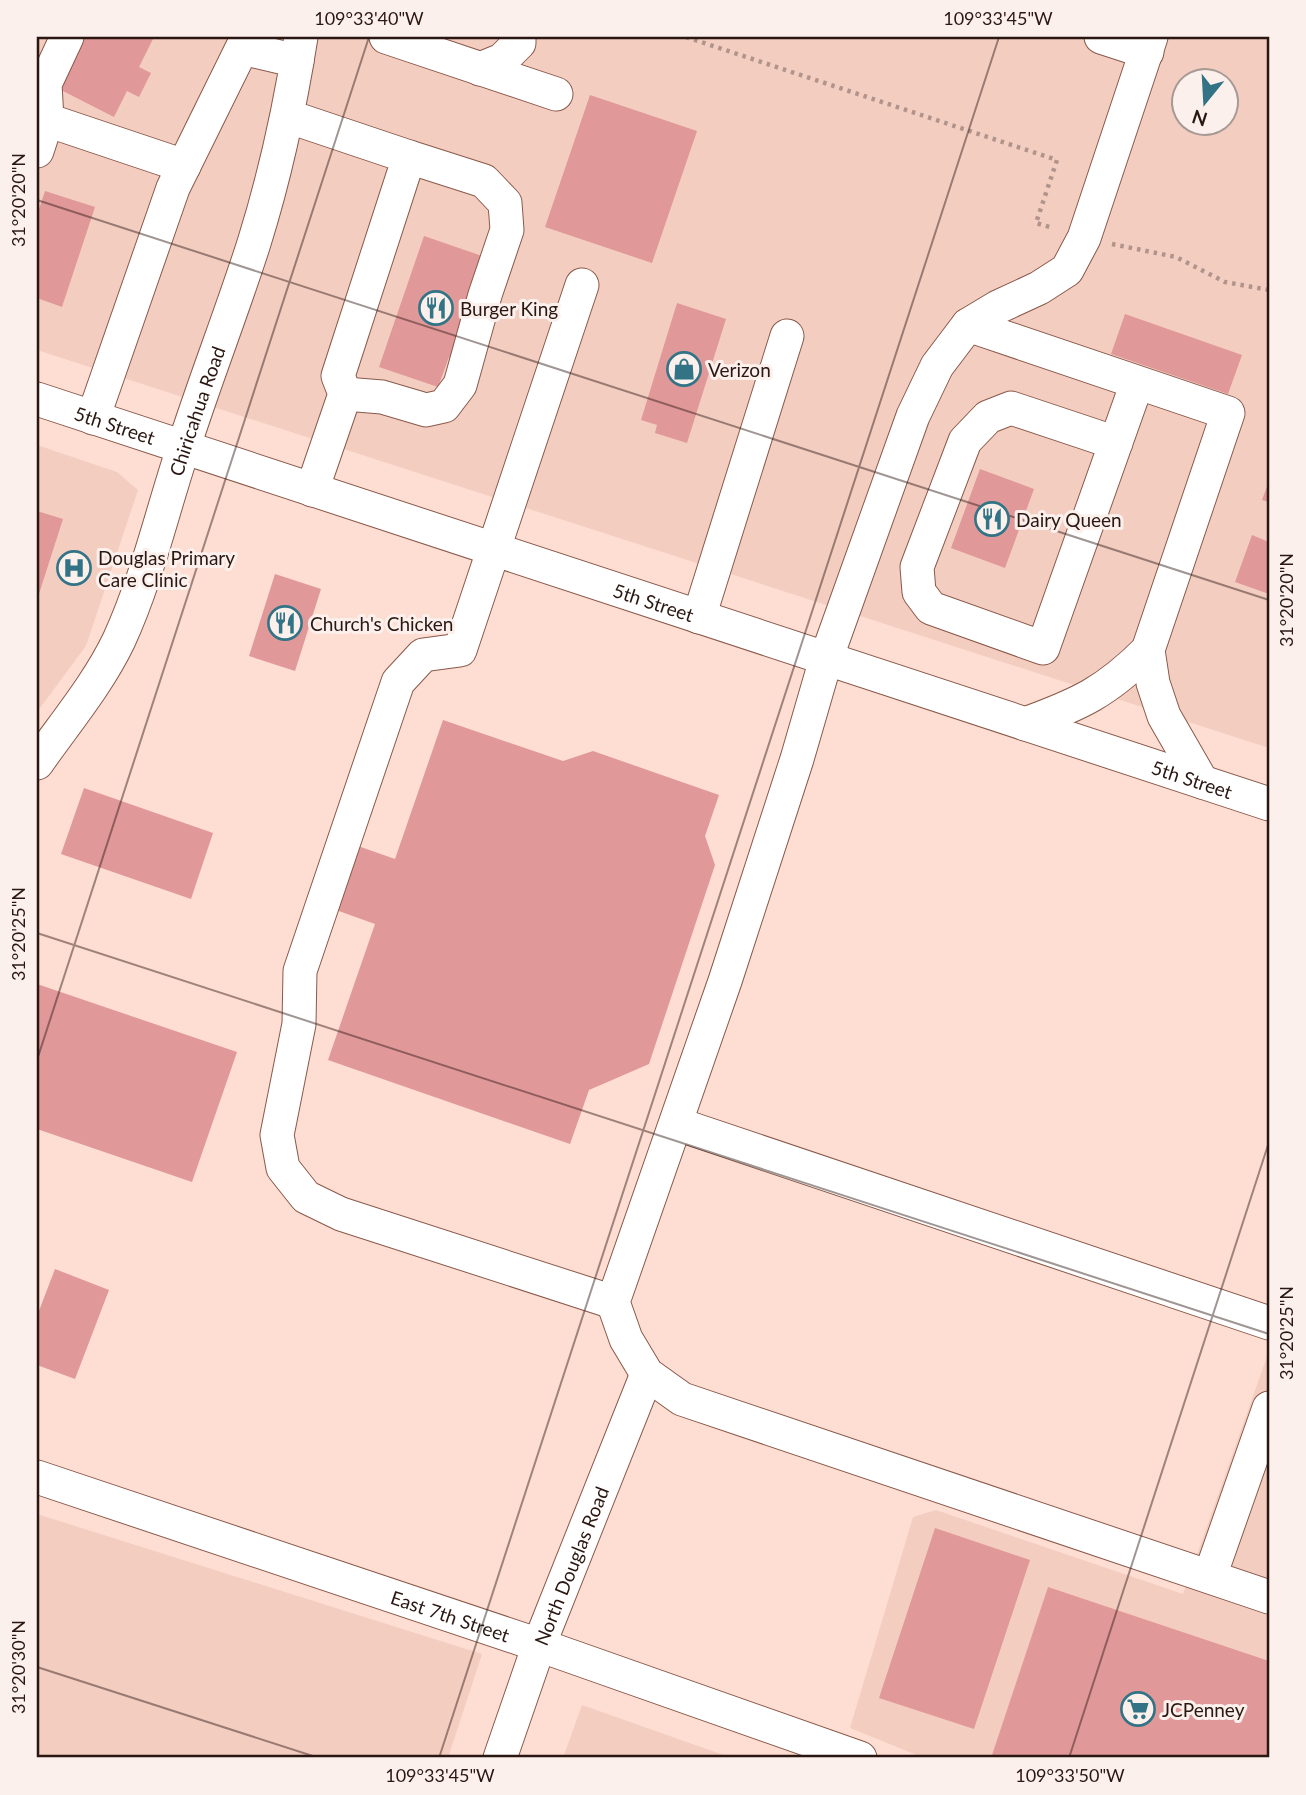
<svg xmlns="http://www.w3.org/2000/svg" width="1306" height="1795" font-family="Lato,sans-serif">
  <rect width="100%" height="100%" fill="#feddd2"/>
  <!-- built -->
  <path fill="#f4cdc1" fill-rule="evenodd" d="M37,37H1269V748L37,350ZM1184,80H1226V122H1184Z
    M37,445L117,472L138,490L86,646L37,712Z
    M1269,1351V1758H924L850,1728L913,1517L936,1510L1183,1594Z
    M37,1514L482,1654L448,1758H37Z
    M582,1705L732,1758H563Z"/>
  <!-- building -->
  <path fill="#e09899" d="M83,37H154L139,67L151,73L139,97L127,91L114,117L57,88Z
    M590,95L697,131L652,263L545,227Z
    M45,191L95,207L62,307L37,298V215Z
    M424,236L488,258L456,360L449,357L438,387L379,367Z
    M677,303L726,319L687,443L655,433L657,425L641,420Z
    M1125,314L1242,355L1228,394L1111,354Z
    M980,469L1034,489L1005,568L951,548Z
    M1269,481V502L1262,500Z
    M37,511L63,519L37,600Z
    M1252,535L1269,542V594L1235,582Z
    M275,574L321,589L295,671L249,656Z
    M443,720L563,761L593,751L719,795L705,836L715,865L649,1064L589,1090L570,1144L328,1060L375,924L336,910L358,846L395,859Z
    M84,788L213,833L191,899L61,854Z
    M37,984L237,1052L192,1182L37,1129Z
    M55,1269L109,1290L75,1379L37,1365V1316Z
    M935,1528L1030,1560L974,1729L879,1698Z
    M1048,1587L1269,1661V1758H991Z"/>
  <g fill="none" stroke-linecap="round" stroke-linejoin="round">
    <!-- minor casing -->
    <g stroke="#89594a" stroke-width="35">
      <g id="minor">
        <path d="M386,37L556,94"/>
        <path d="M1101,37L1147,52"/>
        <path d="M1151,37L1084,238L1067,270L1039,288L998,307L968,325L937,366L913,416L826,659L797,759L725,981L613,1302L626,1339L647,1374L682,1399L1269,1597"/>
        <path d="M480,69L502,60L519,43V37"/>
        <path d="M287,116L409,157L338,376L345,394L312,490"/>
        <path d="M47,120L184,166"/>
        <path d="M37,151L47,120L45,84L67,37"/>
        <path d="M582,285L460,650L423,655L398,682L300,971L299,1024L277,1135L283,1168L306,1197L341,1214L613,1302"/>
        <path d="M968,325L1228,413L1148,650C1106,692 1080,704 1025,724"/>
        <path d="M345,394L382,397L426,410L444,406L460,385L485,295L507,230L505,203L484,181L409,157"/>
        <path id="s1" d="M37,399L1269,804"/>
        <path d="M93,418L173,188L242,48L297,61"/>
        <path d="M1116,443L1011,408L988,417L965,441L917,567L919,592L931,608L1043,648L1137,383"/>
        <path d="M699,617L787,336"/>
        <path d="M1148,650L1153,683L1164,716L1202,782"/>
        <path id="s2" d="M37,763C65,723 98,684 119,640C147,579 162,512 183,449C205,380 232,312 254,243C275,176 290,107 301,37"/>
        <path d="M677,1124L1269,1323"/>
        <path id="s3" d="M37,1477L539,1645L860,1758"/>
        <path d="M1210,1576L1269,1408"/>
        <path id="s4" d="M500,1758L539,1645L647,1374"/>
      </g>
    </g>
    <!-- path -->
    <path stroke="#b0948b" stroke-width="4.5" stroke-dasharray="3.5 5" stroke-linecap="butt" d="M686,37L1057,160L1036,223L1053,228
      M1112,244L1176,257L1225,282L1269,290"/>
    <!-- minor -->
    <use href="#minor" stroke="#fff" stroke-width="33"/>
  </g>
  <!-- ticks -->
  <path fill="none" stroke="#2a1711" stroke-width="2" stroke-opacity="0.45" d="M37,200L1269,600M37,933L1269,1334M37,1060L369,37M37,1667L319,1758M439,1758L999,37M1069,1758L1269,1142"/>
  <!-- icons -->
  <defs>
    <g id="restaurant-ring" transform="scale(1.75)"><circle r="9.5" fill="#fbf0ec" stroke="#327486" stroke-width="1.5"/><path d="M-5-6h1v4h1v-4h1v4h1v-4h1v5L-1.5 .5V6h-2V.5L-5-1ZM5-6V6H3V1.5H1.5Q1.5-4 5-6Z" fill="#327486"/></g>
    <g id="shop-ring" transform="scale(1.75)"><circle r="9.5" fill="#fbf0ec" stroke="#327486" stroke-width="1.5"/><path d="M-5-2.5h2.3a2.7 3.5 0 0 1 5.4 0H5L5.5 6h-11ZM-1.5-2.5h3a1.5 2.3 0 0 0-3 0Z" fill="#327486"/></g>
    <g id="hospital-ring" transform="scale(1.75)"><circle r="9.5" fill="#fbf0ec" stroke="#327486" stroke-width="1.5"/><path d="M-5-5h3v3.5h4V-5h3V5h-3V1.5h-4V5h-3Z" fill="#327486"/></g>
    <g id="supermarket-ring" transform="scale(1.75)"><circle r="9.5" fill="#fbf0ec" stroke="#327486" stroke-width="1.5"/><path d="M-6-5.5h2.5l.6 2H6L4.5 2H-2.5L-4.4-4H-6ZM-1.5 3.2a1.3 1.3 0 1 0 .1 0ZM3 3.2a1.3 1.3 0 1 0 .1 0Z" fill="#327486"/></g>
  </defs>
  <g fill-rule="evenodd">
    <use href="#restaurant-ring" x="436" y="308"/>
    <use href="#shop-ring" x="684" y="369"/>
    <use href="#restaurant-ring" x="992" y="519"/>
    <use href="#hospital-ring" x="74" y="568"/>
    <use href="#restaurant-ring" x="285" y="623"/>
    <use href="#supermarket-ring" x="1138" y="1709"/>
  </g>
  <g text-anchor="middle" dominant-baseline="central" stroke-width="6" stroke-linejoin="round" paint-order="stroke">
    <!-- poi labels -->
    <g font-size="19" fill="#2a1711" stroke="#fbf0ec" text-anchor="start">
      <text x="460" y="308">Burger King</text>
      <text x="708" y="369">Verizon</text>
      <text x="1016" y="519">Dairy Queen</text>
      <text x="98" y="557">Douglas Primary<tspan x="98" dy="22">Care Clinic</tspan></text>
      <text x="310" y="623">Church's Chicken</text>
      <text x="1162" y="1709">JCPenney</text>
    </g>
    <!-- street labels -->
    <g font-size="19" fill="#2a1711" stroke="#fbf0ec">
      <text stroke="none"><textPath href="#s2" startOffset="390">Chiricahua Road</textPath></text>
      <text stroke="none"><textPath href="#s1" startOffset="82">5th Street</textPath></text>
      <text stroke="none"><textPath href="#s1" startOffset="649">5th Street</textPath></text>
      <text stroke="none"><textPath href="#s1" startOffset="1216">5th Street</textPath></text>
      <text stroke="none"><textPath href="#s4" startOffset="205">North Douglas Road</textPath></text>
      <text stroke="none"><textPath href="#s3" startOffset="436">East 7th Street</textPath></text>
    </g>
  </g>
  <!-- border -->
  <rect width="1306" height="1795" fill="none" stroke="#fbf0ec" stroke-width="77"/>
  <!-- north arrow -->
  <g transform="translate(1205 102) rotate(198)"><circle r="33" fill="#fbf0ec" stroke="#a79994" stroke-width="2"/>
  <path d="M0-5L12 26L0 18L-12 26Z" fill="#327486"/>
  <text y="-10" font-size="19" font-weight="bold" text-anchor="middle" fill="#2a1711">N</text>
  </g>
  <rect x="38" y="38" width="1230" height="1718" fill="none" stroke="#2a1711" stroke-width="2.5"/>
  <g font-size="18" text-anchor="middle" fill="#2a1711">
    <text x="369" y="25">109°33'40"W</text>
    <text x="998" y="25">109°33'45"W</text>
    <text transform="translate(19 200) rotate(-90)" y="6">31°20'20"N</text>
    <text transform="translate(1287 600) rotate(-90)" y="6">31°20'20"N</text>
    <text transform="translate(19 934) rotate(-90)" y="6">31°20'25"N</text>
    <text transform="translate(1287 1333) rotate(-90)" y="6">31°20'25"N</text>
    <text transform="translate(19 1667) rotate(-90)" y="6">31°20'30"N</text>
    <text x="440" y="1782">109°33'45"W</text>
    <text x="1070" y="1782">109°33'50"W</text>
  </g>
</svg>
